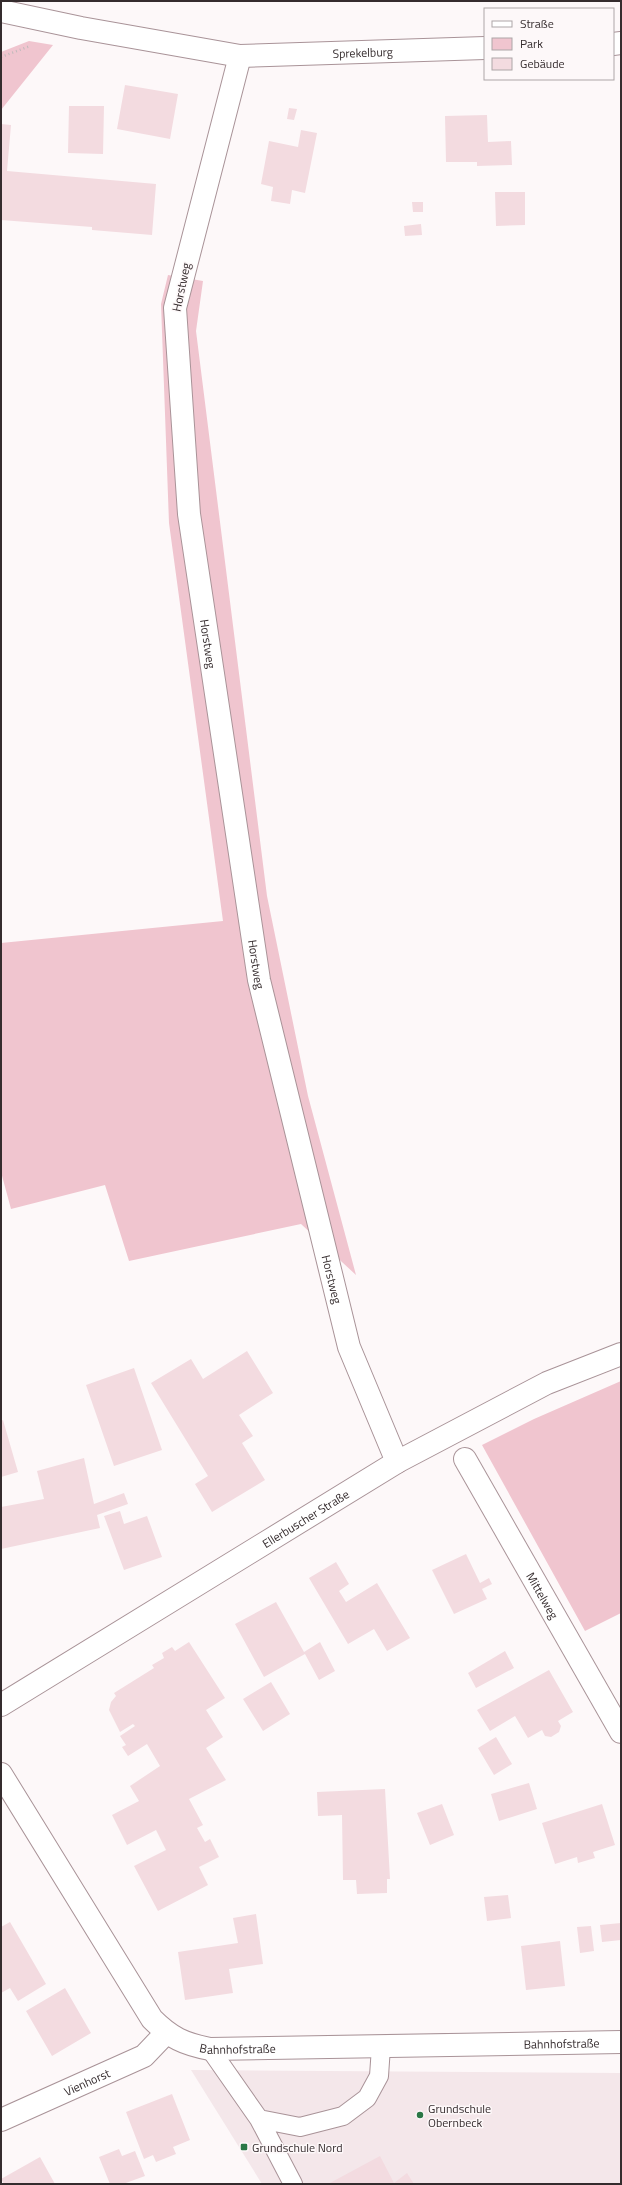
<svg xmlns="http://www.w3.org/2000/svg" width="622" height="2185" font-family="'Titillium Web',sans-serif">
  <rect width="100%" height="100%" fill="#fdf8f9"/>
  <!-- built -->
  <path fill="#f4e7ea" d="M191,2070L621,2073V2184H262Z"/>
  <!-- green -->
  <path fill="#f0c5cf" d="M29,41L53,45L1,110V52Z
    M168,275L203,281L196,331L267,896L308,1096L356,1275L301,1224L129,1261L105,1185L11,1209L1,1172V943L223,921L169,523L161,304Z
    M621,1381V1613L585,1631L482,1445L534,1419Z"/>
  <!-- building -->
  <path fill="#f3dbe0" d="M125,85L178,94L170,139L117,129Z
    M69,106H104L103,154L68,153Z
    M289,108L297,109L294,120L287,119Z
    M487,115L488,142L511,141L512,165L477,166V162H446L445,116Z
    M1,124L11,125L7,171L156,184L152,235L92,230V227L1,220Z
    M301,130L317,133L305,193L292,190L290,204L271,201L273,187L261,184L269,141L298,147Z
    M495,192H525V225L496,226Z
    M412,202H423V212H413Z
    M421,224L422,235L405,236L404,226Z
    M247,1351L273,1393L239,1415L253,1436L242,1443L265,1480L212,1512L195,1484L208,1476L151,1383L191,1359L203,1379Z
    M134,1368L162,1450L114,1466L86,1385Z
    M3,1420L18,1472L1,1477V1421Z
    M84,1458L94,1504L124,1493L128,1504L97,1515L100,1528L1,1549V1507L44,1499L37,1471Z
    M120,1511L124,1524L147,1516L162,1557L124,1570L104,1516Z
    M466,1554L480,1583L489,1578L492,1584L482,1589L487,1599L454,1614L432,1570Z
    M336,1562L349,1584L339,1591L346,1602L377,1583L410,1638L387,1651L374,1629L348,1644L309,1578Z
    M276,1602L304,1652L320,1642L335,1671L319,1680L305,1654L264,1677L235,1624Z
    M189,1642L225,1698L206,1710L223,1737L206,1748L226,1780L189,1799L203,1825L197,1828L205,1842L210,1839L219,1857L199,1867L208,1885L158,1911L134,1866L166,1850L156,1830L127,1845L112,1815L139,1801L130,1786L160,1766L147,1744L128,1756L122,1747L126,1745L120,1736L135,1726L133,1724L120,1732L109,1710L111,1702L116,1696L114,1693L154,1668L152,1665L164,1658L162,1653L172,1647L175,1651Z
    M505,1651L514,1668L476,1688L468,1673Z
    M549,1670L573,1712L558,1721L561,1726L559,1732L551,1737L545,1736L542,1730L528,1738L515,1716L490,1731L477,1710Z
    M271,1682L290,1714L263,1731L243,1699Z
    M496,1737L512,1764L494,1775L478,1748Z
    M529,1783L537,1809L499,1821L491,1794Z
    M385,1789L390,1879H387V1893L357,1894L356,1880H343L342,1815L318,1816L317,1792Z
    M442,1804L454,1835L430,1845L417,1813Z
    M602,1804L615,1845L593,1852L595,1858L578,1863L577,1857L555,1864L542,1823Z
    M508,1895L511,1918L487,1921L484,1897Z
    M256,1914L263,1964L229,1969L233,1993L185,2000L178,1952L238,1943L233,1918Z
    M10,1922L46,1984L18,2001L10,1988L1,1993V1927Z
    M621,1923V1940L602,1942L600,1925Z
    M591,1926L594,1951L580,1953L577,1927Z
    M560,1941L565,1986L526,1990L521,1946Z
    M65,1988L91,2033L52,2056L26,2011Z
    M172,2094L190,2140L173,2147L176,2154L156,2162L153,2155L144,2159L126,2112Z
    M119,2149L122,2156L135,2151L145,2176L123,2184H110L99,2157Z
    M380,2156L394,2183L407,2173L414,2184H328Z
    M40,2157L55,2184H4L1,2179Z"/>
  <g fill="none" stroke-linecap="round" stroke-linejoin="round">
    <!-- lane casing -->
    <g stroke="#a99398" stroke-width="20">
      <path id="lane" d="M210,2049L259,2119L300,2127L343,2116L367,2098L379,2076L381,2047
        M259,2119L293,2184"/>
    </g>
    <!-- street casing -->
    <g stroke="#a99398" stroke-width="24">
      <g id="street">
        <path id="s1" d="M1,11L81,28L240,56L485,48"/>
        <path d="M613,44L621,43"/>
        <path id="s2" d="M240,56L175,308L189,514L259,980L349,1347L397,1462"/>
        <path id="s3" d="M465,1459L621,1732"/>
        <path id="s4" d="M1,2120L144,2056L166,2033"/>
      </g>
    </g>
    <!-- secondary casing -->
    <g stroke="#a99398" stroke-width="24">
      <g id="secondary">
        <path id="s5" d="M1,1705L397,1462L547,1383L621,1354"/>
        <path id="s6" d="M1,1774L152,2019C171,2038 184,2044 210,2049L621,2042"/>
      </g>
    </g>
    <!-- path -->
    <path stroke="#c0babb" stroke-width="2.5" stroke-dasharray="1 3" stroke-linecap="butt" d="M1,57L30,46"/>
    <!-- lane -->
    <use href="#lane" stroke="#fff" stroke-width="18"/>
    <!-- street -->
    <use href="#street" stroke="#fff" stroke-width="22"/>
    <!-- secondary -->
    <use href="#secondary" stroke="#fff" stroke-width="22"/>
  </g>
  <!-- markers -->
  <g fill="#2a7746" stroke="#fdf8f9" stroke-width="1.5">
    <circle cx="420" cy="2115" r="4"/>
    <rect x="240" y="2143" width="8" height="8" rx="2"/>
  </g>
  <g text-anchor="middle" dominant-baseline="central" stroke-width="3" stroke-linejoin="round" paint-order="stroke">
    <!-- street labels -->
    <g font-size="12" fill="#352c2e" stroke="#fdf8f9">
      <text stroke="none"><textPath href="#s1" startOffset="366">Sprekelburg</textPath></text>
      <text transform="translate(181 287) rotate(-78)">Horstweg</text>
      <text stroke="none"><textPath href="#s2" startOffset="598">Horstweg</textPath></text>
      <text stroke="none"><textPath href="#s2" startOffset="922">Horstweg</textPath></text>
      <text stroke="none"><textPath href="#s2" startOffset="1246">Horstweg</textPath></text>
      <text stroke="none"><textPath href="#s5" startOffset="357">Ellerbuscher Straße</textPath></text>
      <text stroke="none"><textPath href="#s3" startOffset="157">Mittelweg</textPath></text>
      <text stroke="none"><textPath href="#s6" startOffset="706">Bahnhofstraße</textPath></text>
      <text stroke="none"><textPath href="#s6" startOffset="382">Bahnhofstraße</textPath></text>
      <text stroke="none"><textPath href="#s4" startOffset="94">Vienhorst</textPath></text>
    </g>
    <!-- poi labels -->
    <g font-size="12" fill="#352c2e" stroke="#fdf8f9" text-anchor="start">
      <text x="428" y="2108">Grundschule<tspan x="428" dy="14">Obernbeck</tspan></text>
      <text x="252" y="2147">Grundschule Nord</text>
    </g>
  </g>
  <!-- border -->
  <rect width="622" height="2185" fill="none" stroke="#352c2e" stroke-width="4"/>
  <!-- legend -->
  <rect x="484" y="8" width="130" height="72" fill="#fdf8f9" stroke="#ada6a8"/>
  <rect x="492" y="21" width="20" height="6" fill="#ffffff" stroke="#ada6a8"/>
  <text x="520" y="28" font-size="12" fill="#352c2e">Straße</text>
  <rect x="492" y="38" width="20" height="12" fill="#f0c5cf" stroke="#ada6a8"/>
  <text x="520" y="48" font-size="12" fill="#352c2e">Park</text>
  <rect x="492" y="58" width="20" height="12" fill="#f3dbe0" stroke="#ada6a8"/>
  <text x="520" y="68" font-size="12" fill="#352c2e">Gebäude</text>
</svg>
